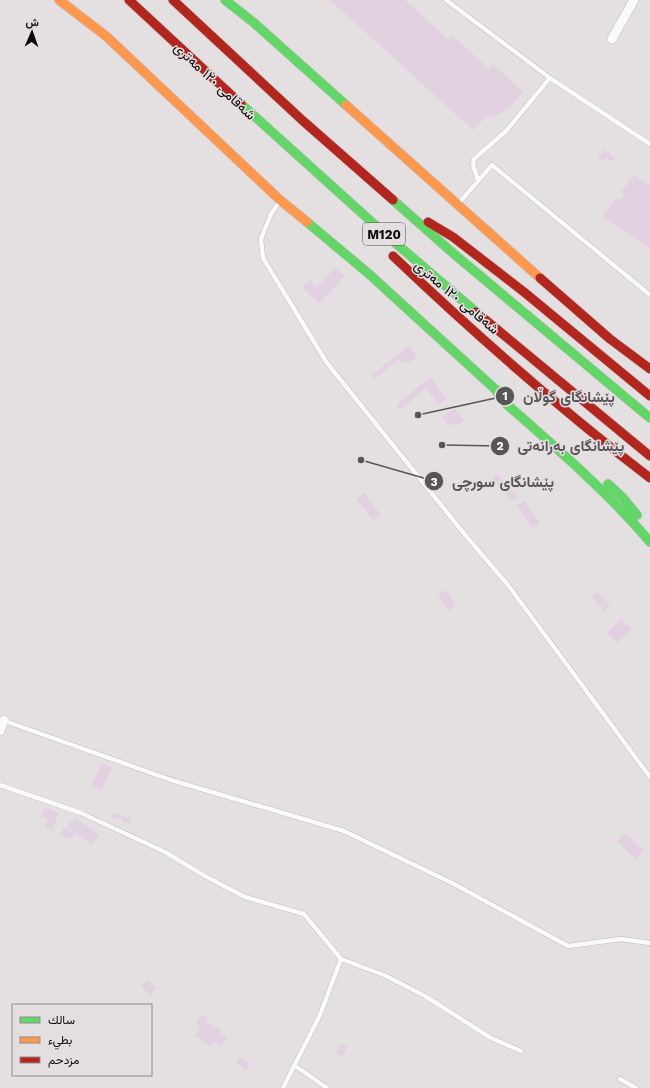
<svg xmlns="http://www.w3.org/2000/svg" width="650" height="1088" font-family="'Work Sans',Vazirmatn,sans-serif">
  <rect width="100%" height="100%" fill="#e4dfe1"/>
  <!-- building -->
  <path fill="#e1d1e1" d="M330,0H405L448,39L452,35L489,69L493,64L523,92L510,108L495,116L485,118L473,130Z
    M604,150L615,158L612,162L606,158L603,162L598,158Z
    M634,175L650,186V249L603,216L616,197L620,200L624,195L621,192Z
    M335,268L345,276L319,304L302,287L310,280L317,287Z
    M408,346L418,356L408,363L397,360L375,379L372,375Z
    M430,377L446,398L439,405L426,388L400,410L396,405Z
    M454,409L464,420L458,425H453L447,423L442,417Z
    M497,474L518,497L512,501L492,478Z
    M364,493L381,515L373,520L356,499Z
    M524,501L540,524L532,528L517,506Z
    M446,590L456,605L449,611L438,596Z
    M597,591L610,605L604,611L591,596Z
    M621,619L632,629L617,643L607,633Z
    M102,763L112,768L101,790L91,785Z
    M45,807L59,813L52,830L45,827L48,819L41,816Z
    M113,813L121,815L119,820L111,817Z
    M122,816L131,819L130,824L121,820Z
    M76,818L99,835L92,845L68,827L70,821L73,822Z
    M65,827L74,833L70,840L60,834Z
    M625,833L643,850L636,859L617,841Z
    M148,980L157,989L150,995L141,986Z
    M202,1014L208,1018L206,1021L221,1030L219,1033L227,1038L221,1046L214,1041L211,1046L195,1036L201,1026L196,1023Z
    M341,1043L347,1047L342,1057L336,1053Z
    M240,1057L250,1064L246,1070L236,1063Z"/>
  <g fill="none" stroke-linecap="round" stroke-linejoin="round">
    <!-- lane casing -->
    <g stroke="#bfbbbd" stroke-width="5.5">
      <path id="lane" d="M446,0L550,78L650,144
        M478,180L473,165L474,159L506,131L550,78
        M280,201L271,214L261,239L263,258L327,363L466,536L508,585L650,777
        M458,204L492,165L650,295
        M2,720L171,780L344,831L454,884L568,946L621,939L650,943
        M0,785L81,813L165,852L205,876L245,897L304,914L341,959L384,975L425,996L491,1038L521,1051
        M294,1065L327,1088
        M620,1079L636,1088
        M283,1088L320,1015L341,959"/>
    </g>
    <!-- street casing -->
    <g stroke="#bfbbbd" stroke-width="10">
      <path id="street" d="M612,39L634,0
        M0,731L4,720"/>
    </g>
    <!-- fast casing -->
    <g stroke="#bfbbbd" stroke-width="10">
      <path id="fast" d="M225,0L253,22L346,105
        M241,104L385,234L476,312
        M393,200L454,254L650,418
        M307,222L369,274L495,389L503,393
        M495,389L503,401C554,446 606,490 650,542
        M608,484L623,498L637,515"/>
    </g>
    <!-- slow casing -->
    <g stroke="#bfbbbd" stroke-width="10">
      <path id="slow" d="M59,0L106,36L280,200L307,222
        M346,105L540,278"/>
    </g>
    <!-- jam casing -->
    <g stroke="#bfbbbd" stroke-width="10">
      <path id="jam" d="M129,0L241,104
        M173,0L302,120L393,200
        M428,222L453,237L524,292L650,396
        M393,256C475,334 560,409 650,478
        M540,278L610,339L650,369
        M476,312L650,456"/>
    </g>
    <!-- lane -->
    <use href="#lane" stroke="#fbfafa" stroke-width="4.5"/>
    <!-- street -->
    <use href="#street" stroke="#fbfafa" stroke-width="9"/>
    <!-- fast -->
    <use href="#fast" stroke="#63d668" stroke-width="9"/>
    <!-- slow -->
    <use href="#slow" stroke="#ff974d" stroke-width="9"/>
    <!-- jam -->
    <use href="#jam" stroke="#b3261e" stroke-width="9"/>
  </g>
  <g text-anchor="middle" dominant-baseline="central" stroke-width="3" stroke-linejoin="round" paint-order="stroke">
    <!-- shield labels -->
    <rect fill="#e5dee1" stroke="#4e4a4c" stroke-width="1" x="363" y="223" width="42" height="22" rx="3"/>
    <g font-size="13" font-weight="bold" fill="#0d0b0c">
      <text x="384" y="234">M120</text>
    </g>
    <!-- street labels -->
    <g font-size="14" fill="#0d0b0c" stroke="#e5dee1">
      <text transform="translate(215 81) rotate(43)">شەقامی ١٢٠ مەتری</text>
      <text transform="translate(457 297) rotate(40)">شەقامی ١٢٠ مەتری</text>
    </g>
  </g>
  <!-- callouts -->
  <path fill="none" stroke="#585557" stroke-width="1.5" d="M418 415L505 396M442 445L500 446M361 460L434 481"/>
  <g fill="#585557" stroke="#e5dee1" stroke-width="1.5">
    <circle cx="418" cy="415" r="4"/>
    <circle cx="442" cy="445" r="4"/>
    <circle cx="361" cy="460" r="4"/>
    <circle cx="505" cy="396" r="10"/>
    <circle cx="500" cy="446" r="10"/>
    <circle cx="434" cy="481" r="10"/>
  </g>
  <g font-size="12" text-anchor="middle" font-weight="bold" fill="#fff">
    <text x="505" y="400">1</text>
    <text x="500" y="450">2</text>
    <text x="434" y="486">3</text>
  </g>
  <g font-size="15" text-anchor="middle" font-weight="bold" fill="#585557" stroke="#e5dee1" stroke-width="3" stroke-linejoin="round" paint-order="stroke">
    <text x="569" y="402">پێشانگای گوڵان</text>
    <text x="571" y="451">پێشانگای بەرانەتی</text>
    <text x="503" y="487">پێشانگای سورچی</text>
  </g>
  <!-- legend -->
  <rect x="12" y="1004" width="140" height="72" fill="#e5dee1" stroke="#8f8a8c"/>
  <rect x="20" y="1017" width="20" height="6" fill="#63d668" stroke="#8f8a8c"/>
  <text x="48" y="1024" font-size="12" fill="#0d0b0c">سالك</text>
  <rect x="20" y="1037" width="20" height="6" fill="#ff974d" stroke="#8f8a8c"/>
  <text x="48" y="1044" font-size="12" fill="#0d0b0c">بطيء</text>
  <rect x="20" y="1057" width="20" height="6" fill="#b3261e" stroke="#8f8a8c"/>
  <text x="48" y="1064" font-size="12" fill="#0d0b0c">مزدحم</text>
  <!-- north arrow -->
  <g transform="translate(32 32) rotate(2)" stroke="#e5dee1" stroke-width="3" paint-order="stroke">
  <path d="M0-3L7 15L0 10L-7 15Z" fill="#0d0b0c"/>
  <text y="-6" font-size="11" font-weight="bold" text-anchor="middle" fill="#0d0b0c">ش</text>
  </g>
</svg>
